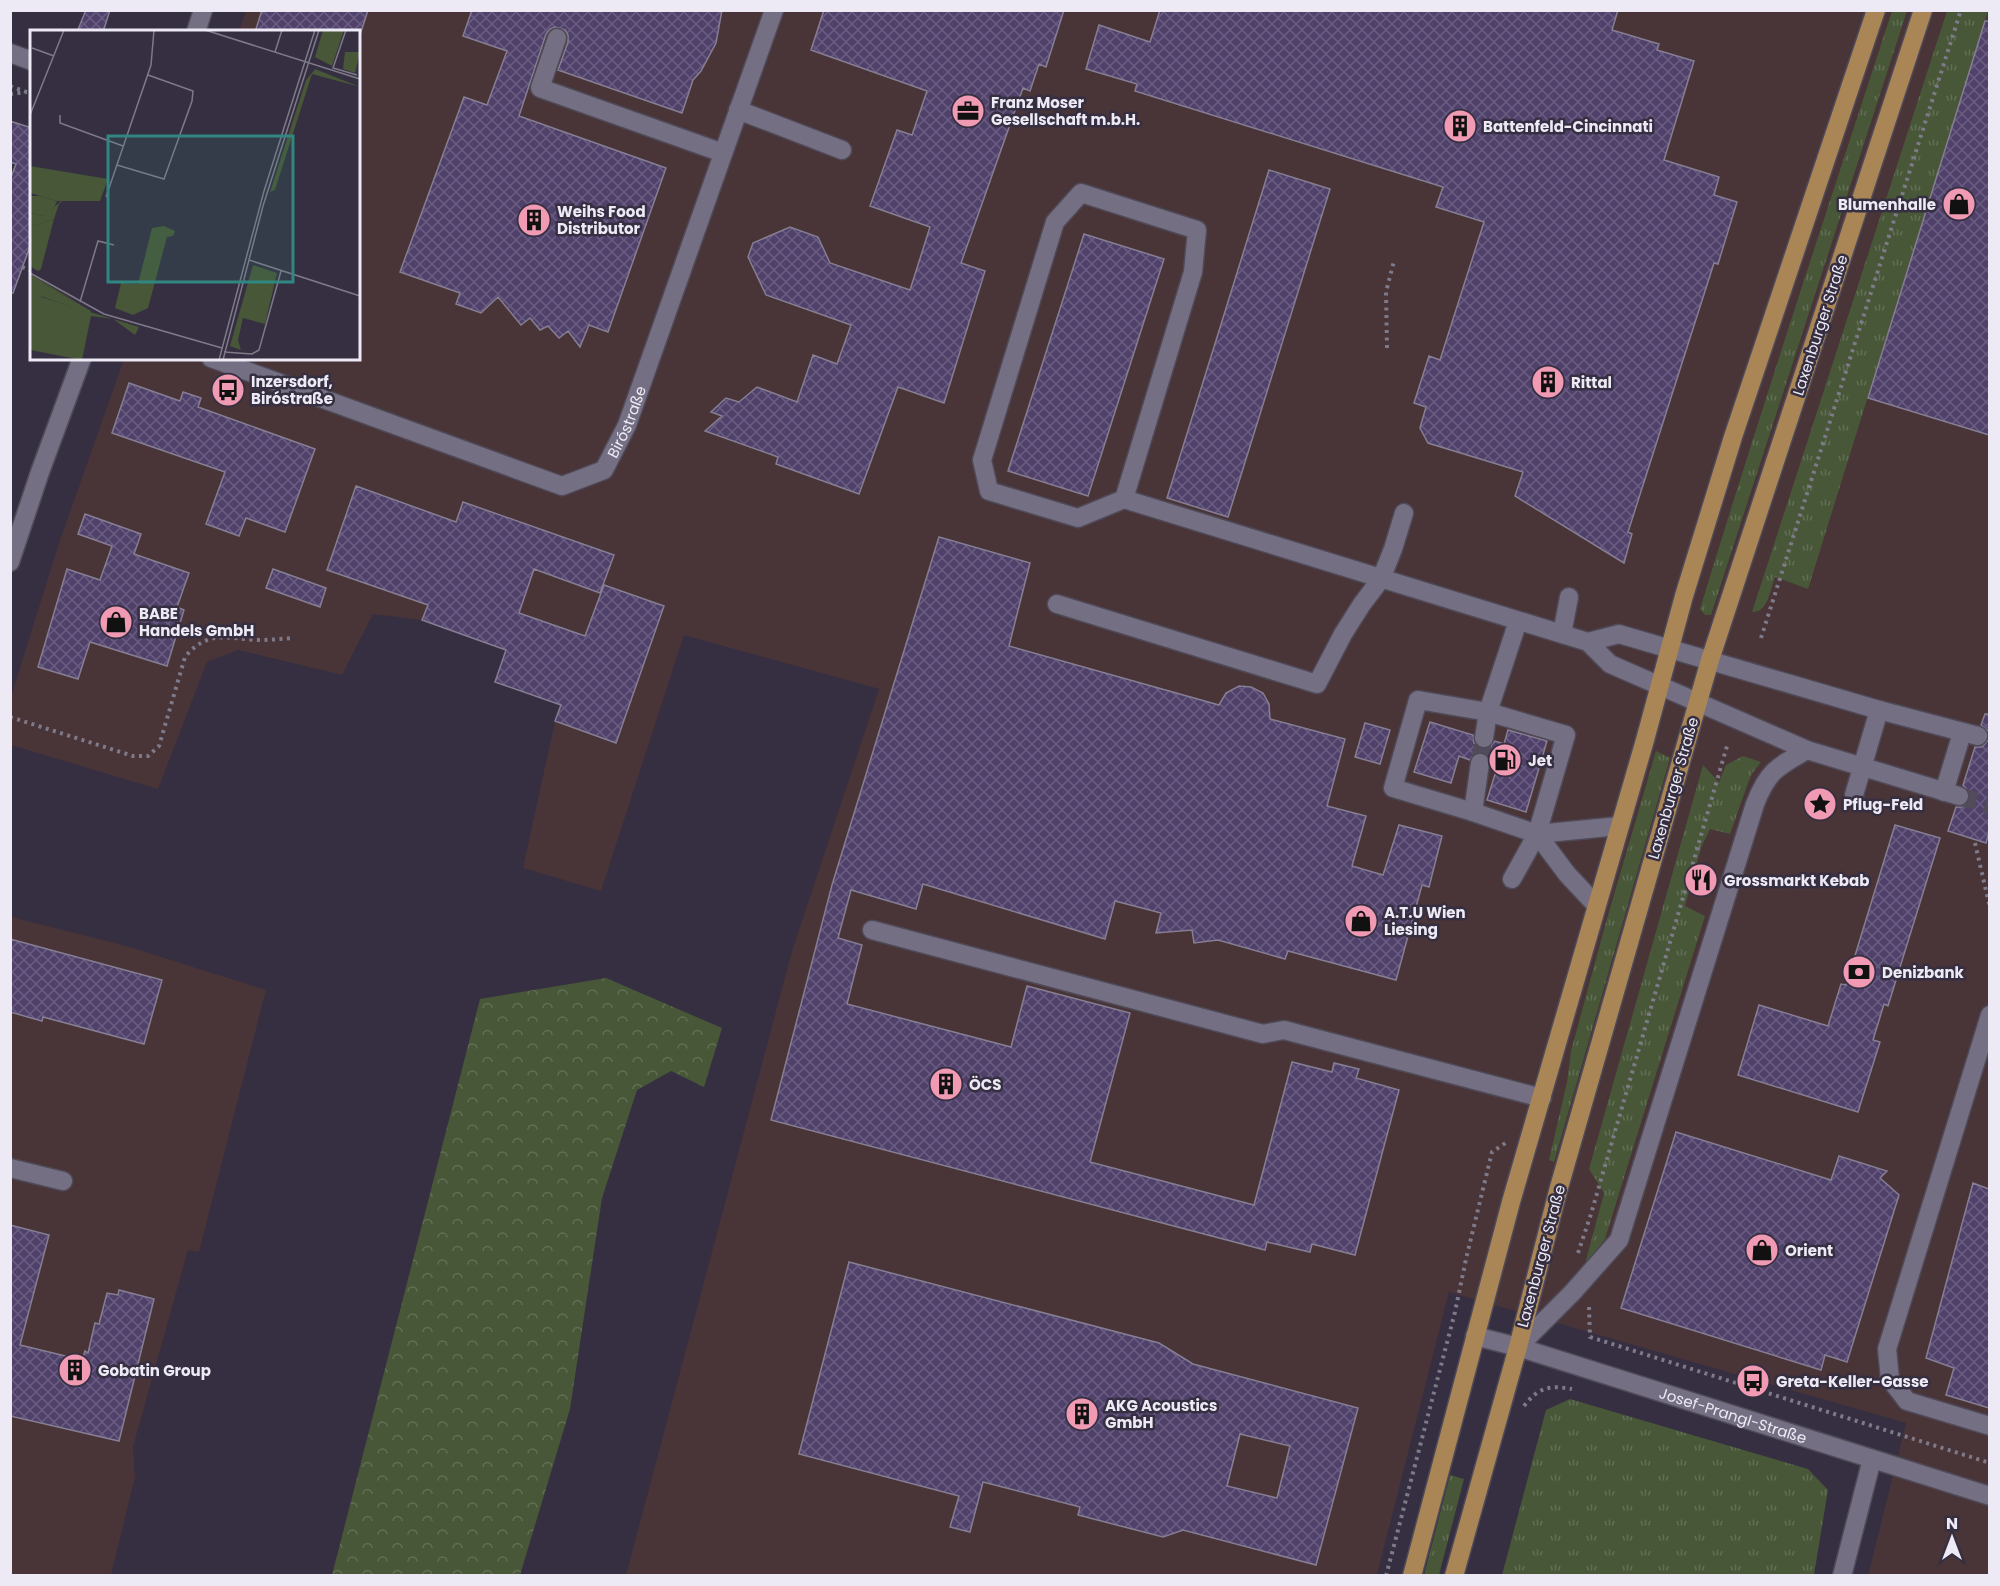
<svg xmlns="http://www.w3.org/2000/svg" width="2000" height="1586" font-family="Poppins,sans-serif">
  <defs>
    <pattern id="grass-tufts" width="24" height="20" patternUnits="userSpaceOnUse" patternTransform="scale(1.5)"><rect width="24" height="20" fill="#475737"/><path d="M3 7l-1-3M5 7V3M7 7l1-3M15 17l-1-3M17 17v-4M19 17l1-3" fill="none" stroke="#626f55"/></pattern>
    <pattern id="forest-crowns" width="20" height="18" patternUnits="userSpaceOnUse" patternTransform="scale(1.5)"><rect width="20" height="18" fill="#475737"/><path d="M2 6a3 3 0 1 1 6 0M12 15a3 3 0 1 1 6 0" fill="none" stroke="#626f55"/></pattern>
    <pattern id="building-cross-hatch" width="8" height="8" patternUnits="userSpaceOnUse" patternTransform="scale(1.5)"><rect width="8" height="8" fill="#50416b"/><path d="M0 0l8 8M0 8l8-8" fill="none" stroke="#6a5d81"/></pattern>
  </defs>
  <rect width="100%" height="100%" fill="#352f41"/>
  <!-- commercial -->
  <path fill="#493437" d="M246,11H1989V1575H1868L1906,1423L1449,1292L1377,1575H626L792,951L879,689L684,635L601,891L523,868L555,721L561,705L495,682L506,650L422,620L373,614L342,675L238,650L207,662L158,789L11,745V697L58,546L124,359L358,358V32L239,31Z
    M11,917L123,945L266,990L199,1252L188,1250L133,1447L135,1477L111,1575L11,1576Z"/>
  <!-- grass -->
  <path fill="url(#grass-tufts)" d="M1892,11H1907L1711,615H1705L1700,609C1761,409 1827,210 1892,11Z
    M1947,11H1988L1808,589L1775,577C1770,590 1768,613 1752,612Z
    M1656,751L1670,758L1554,1162L1549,1160L1567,1082L1571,1051L1606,922Z
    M1743,756L1761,762L1751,775L1730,834L1710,829L1701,848L1685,906L1705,916L1605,1239L1585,1264L1604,1193L1589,1169L1703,765L1719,782L1726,765Z
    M1570,1399L1808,1469L1828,1490L1814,1575H1502L1546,1410Z
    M1450,1475L1464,1479L1439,1575H1424Z"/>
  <!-- forest -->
  <path fill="url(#forest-crowns)" d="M606,978L722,1028L704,1087L671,1071L637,1090L602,1198L570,1409L520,1575H332L480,999Z"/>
  <!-- building -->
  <path fill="url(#building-cross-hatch)" stroke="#867f94" stroke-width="1.5" fill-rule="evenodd" d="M86,10H110L103,32H77Z
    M262,10H368L361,32H255Z
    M472,10H722L716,43L701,71L693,80L682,113L558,70L568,42V35L565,30L555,27L550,29L546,34L519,116L666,168L608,332L589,325L580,347L568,331L559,338L548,326L540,330L530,318L521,325L498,297L481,313L456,304L460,293L400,272L464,97L487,105L507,51L463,36Z
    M824,10H1064L1046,67L1039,64L1030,91L1023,88L961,263L985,271L944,403L898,387L859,494L776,464L778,457L705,431L722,416L711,412L726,398L739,402L757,387L797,402L813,355L837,364L851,325L766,295L748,257L753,243L790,227L818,237L830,263L910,290L930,227L870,206L897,130L912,135L927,91L811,50Z
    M1160,10H1618L1612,30L1659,44L1657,50L1694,61L1664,160L1719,177L1714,195L1737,202L1718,264L1714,263L1628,532L1632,534L1624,563L1515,496L1523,472L1428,443L1420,428L1426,407L1414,403L1429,356L1440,360L1484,222L1436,207L1443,187L1135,91L1137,84L1086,69L1099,25L1150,42Z
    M1985,21H1989V435L1868,398Z
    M10,121L32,128V241L13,293L10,292V180L16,164L10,162Z
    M1269,170L1330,189L1228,517L1167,498Z
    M1084,234L1164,259L1088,496L1008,471Z
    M129,383L180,401L183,392L201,398L198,407L315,449L285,532L246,518L239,536L206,524L225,472L112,433Z
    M356,486L456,522L463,502L614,555L600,593L534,569L519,613L585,636L604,585L664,606L616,743L555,721L561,705L495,682L506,650L422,620L428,605L327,570Z
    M85,514L141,534L134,554L189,573L177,607L184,610L167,666L90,642L78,679L38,667L67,569L100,580L112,546L78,534Z
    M939,537L1030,563L1009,646L1219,705L1226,693L1239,686L1251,687L1263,693L1269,704L1270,719L1345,739L1327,806L1366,816L1352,866L1383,875L1399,825L1442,836L1429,887L1422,885L1396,980L1288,951L1285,959L1218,940L1194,943L1192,930L1156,933L1161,913L1115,901L1105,939L923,884L916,909L851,890L838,938L862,945L847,1004L1011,1047L1027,986L1130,1013L1090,1162L1254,1205L1292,1062L1332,1072L1334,1063L1359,1069L1356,1078L1399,1090L1355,1255L1312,1244L1310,1252L1267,1242L1265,1250L771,1120L832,885Z
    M273,569L326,588L320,607L266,588Z
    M1985,714H1989V832L1986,843L1948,831L1956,807H1962L1970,800V793L1963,785L1975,747H1982L1989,739V732L1981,725Z
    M1430,722L1473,735L1474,743L1482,749L1489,748L1495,741L1504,744L1508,730L1547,741L1526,812L1487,800L1497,768L1491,766L1490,758L1482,752L1475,753L1470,760L1459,756L1451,783L1414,772Z
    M1365,723L1390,730L1380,764L1355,757Z
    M1895,825L1940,838L1888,1006L1884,1004L1873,1040L1880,1042L1858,1112L1738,1075L1759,1005L1828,1026L1841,984L1846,985Z
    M10,939L162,980L144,1044L43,1017L42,1021L10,1012Z
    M1676,1132L1831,1180L1839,1156L1887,1171L1880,1178L1899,1195L1847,1362L1825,1355L1821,1370L1621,1308Z
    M1973,1183L1989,1189V1408L1946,1395L1954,1368L1926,1358Z
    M10,1225L49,1235L20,1345L82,1360L85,1351L88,1353L95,1323L99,1324L107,1293L118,1295L119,1290L154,1299L119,1441L10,1416Z
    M849,1262L1159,1343L1193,1364L1358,1408L1316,1565L1183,1530L1163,1537L1078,1515L1080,1507L983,1482L970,1532L950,1527L959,1496L799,1454ZM1240,1434L1290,1446L1277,1498L1227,1486Z"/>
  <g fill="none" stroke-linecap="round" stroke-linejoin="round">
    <!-- minor-tunnel -->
    <path stroke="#514b5c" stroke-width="18" stroke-dasharray="18 9" stroke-linecap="butt" d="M1480,763L1484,738
      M1959,796L1990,805"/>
    <!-- minor casing -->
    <g stroke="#4f4a58" stroke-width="21">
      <g id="minor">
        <path d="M196,32L203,10"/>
        <path d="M557,38L540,88L723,153"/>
        <path d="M10,53L32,61"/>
        <path d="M738,110L842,150"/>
        <path d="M1081,193L1197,230L1193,272L1124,499L1078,518L989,491L982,460L1055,222Z"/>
        <path id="s1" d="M211,358L562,486L604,470L627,425L774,10"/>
        <path d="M1124,499L1588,642"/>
        <path d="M10,562L40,472L82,358"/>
        <path d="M1057,604L1317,684L1343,634L1362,604L1381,579L1393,549L1404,513"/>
        <path d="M1562,634L1569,597"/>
        <path d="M1484,738L1488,712L1518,621"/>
        <path d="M1480,763L1473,812L1537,834L1619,826"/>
        <path d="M1944,792L1962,733"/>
        <path d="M1854,795L1879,710"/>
        <path d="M1959,796L1807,750L1610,664L1588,642L1619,634L1879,710L1978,736"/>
        <path d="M1473,812L1393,788L1418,700L1488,712L1566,735L1537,834L1512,879"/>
        <path d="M1537,834L1567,874L1596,905"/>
        <path d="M872,930L1263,1034L1284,1030L1542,1098"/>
        <path d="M1990,1015L1887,1349L1890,1379L1907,1401L1990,1426"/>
        <path d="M10,1168L63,1181"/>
        <path id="s2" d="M1475,1336L1518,1347L1990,1496"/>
        <path d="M1518,1347L1572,1293L1619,1240L1755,804C1768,771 1777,767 1807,750"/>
        <path d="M1842,1576L1872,1459"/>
      </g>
    </g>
    <!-- major casing -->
    <g stroke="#4f4a58" stroke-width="21">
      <path id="major" d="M1412,1576L1511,1202L1645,740L1684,596L1733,437L1876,10
        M1454,1576L1518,1347L1558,1191L1710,660L1923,10"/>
    </g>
    <!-- path -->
    <path stroke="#7f7a89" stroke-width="4" stroke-dasharray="3 4.5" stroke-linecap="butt" d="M10,86L32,94
      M10,94L27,92
      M22,267L32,271
      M1387,348L1386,292L1394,261
      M1761,638L1961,10
      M10,717L133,756H148L159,746L185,657C208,629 228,639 259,640C270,640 281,639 292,638
      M1975,843L1990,908
      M1578,1253L1591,1214L1727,746
      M1589,1307L1590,1337L1990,1463
      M1524,1406C1539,1387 1549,1385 1572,1389
      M1386,1576L1455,1312L1466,1259L1492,1152L1507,1142"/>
    <!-- minor -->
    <use href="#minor" stroke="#756f83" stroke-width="18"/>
    <!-- major -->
    <use href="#major" stroke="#aa8656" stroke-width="18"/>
  </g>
  <!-- icons -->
  <defs>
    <g id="office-disc" transform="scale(1.725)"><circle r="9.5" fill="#f09ab4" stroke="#352f41"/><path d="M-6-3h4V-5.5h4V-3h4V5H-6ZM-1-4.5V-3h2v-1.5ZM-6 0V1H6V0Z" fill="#111"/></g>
    <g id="building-disc" transform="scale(1.725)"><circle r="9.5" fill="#f09ab4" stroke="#352f41"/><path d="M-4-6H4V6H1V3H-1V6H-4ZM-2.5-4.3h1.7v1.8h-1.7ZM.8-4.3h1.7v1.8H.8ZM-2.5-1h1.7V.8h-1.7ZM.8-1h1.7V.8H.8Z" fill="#111"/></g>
    <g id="shop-disc" transform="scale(1.725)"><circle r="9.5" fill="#f09ab4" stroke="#352f41"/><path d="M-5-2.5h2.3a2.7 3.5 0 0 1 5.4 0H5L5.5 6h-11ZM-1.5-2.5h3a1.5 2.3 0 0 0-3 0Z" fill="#111"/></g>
    <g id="bus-disc" transform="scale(1.725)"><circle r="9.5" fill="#f09ab4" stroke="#352f41"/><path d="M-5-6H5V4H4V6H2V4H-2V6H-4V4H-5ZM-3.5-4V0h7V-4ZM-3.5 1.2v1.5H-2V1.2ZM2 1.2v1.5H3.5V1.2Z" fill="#111"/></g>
    <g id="fuel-disc" transform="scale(1.725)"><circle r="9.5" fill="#f09ab4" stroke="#352f41"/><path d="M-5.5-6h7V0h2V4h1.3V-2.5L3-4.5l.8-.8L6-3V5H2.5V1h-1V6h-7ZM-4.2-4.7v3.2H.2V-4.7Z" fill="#111"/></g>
    <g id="sight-disc" transform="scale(1.725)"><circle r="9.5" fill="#f09ab4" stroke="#352f41"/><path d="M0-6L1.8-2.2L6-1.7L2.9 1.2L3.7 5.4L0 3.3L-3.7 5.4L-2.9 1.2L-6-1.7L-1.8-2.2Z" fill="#111"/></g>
    <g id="restaurant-disc" transform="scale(1.725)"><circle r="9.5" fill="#f09ab4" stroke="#352f41"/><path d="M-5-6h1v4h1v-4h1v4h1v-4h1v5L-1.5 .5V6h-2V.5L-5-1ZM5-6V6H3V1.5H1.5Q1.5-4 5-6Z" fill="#111"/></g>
    <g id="bank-disc" transform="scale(1.725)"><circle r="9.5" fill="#f09ab4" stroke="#352f41"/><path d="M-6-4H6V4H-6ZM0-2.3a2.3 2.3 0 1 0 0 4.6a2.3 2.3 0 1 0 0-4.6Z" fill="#111"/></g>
  </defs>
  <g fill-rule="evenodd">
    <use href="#office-disc" x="968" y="111"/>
    <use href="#building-disc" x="1460" y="126"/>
    <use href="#shop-disc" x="1959" y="204"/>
    <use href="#building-disc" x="534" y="220"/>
    <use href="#building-disc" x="1548" y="382"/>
    <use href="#bus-disc" x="228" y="390"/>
    <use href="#shop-disc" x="116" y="622"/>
    <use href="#fuel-disc" x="1505" y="760"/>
    <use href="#sight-disc" x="1820" y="804"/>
    <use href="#restaurant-disc" x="1701" y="880"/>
    <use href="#shop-disc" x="1361" y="921"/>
    <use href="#bank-disc" x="1859" y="972"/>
    <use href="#building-disc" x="946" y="1084"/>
    <use href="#shop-disc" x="1762" y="1250"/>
    <use href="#building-disc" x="75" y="1370"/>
    <use href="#bus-disc" x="1753" y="1381"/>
    <use href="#building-disc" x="1082" y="1414"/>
  </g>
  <g text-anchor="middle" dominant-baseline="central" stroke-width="5" stroke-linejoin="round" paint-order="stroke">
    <!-- poi labels -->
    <g font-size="15" font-weight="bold" fill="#edeaf5" stroke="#352f41" text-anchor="start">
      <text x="991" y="102">Franz Moser<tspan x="991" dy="17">Gesellschaft m.b.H.</tspan></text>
      <text x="1483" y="126">Battenfeld-Cincinnati</text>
      <text x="1936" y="204" text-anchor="end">Blumenhalle</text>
      <text x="557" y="211">Weihs Food<tspan x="557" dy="17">Distributor</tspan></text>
      <text x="251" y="381">Inzersdorf,<tspan x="251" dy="17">Biróstraße</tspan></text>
      <text x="1571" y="382">Rittal</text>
      <text x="139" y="613">BABE<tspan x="139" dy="17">Handels GmbH</tspan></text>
      <text x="1528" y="760">Jet</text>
      <text x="1843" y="804">Pflug-Feld</text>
      <text x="1724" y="880">Grossmarkt Kebab</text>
      <text x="1384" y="912">A.T.U Wien<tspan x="1384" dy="17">Liesing</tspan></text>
      <text x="1882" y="972">Denizbank</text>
      <text x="969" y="1084">ÖCS</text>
      <text x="1785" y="1250">Orient</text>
      <text x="98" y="1370">Gobatin Group</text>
      <text x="1776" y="1381">Greta-Keller-Gasse</text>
      <text x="1105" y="1405">AKG Acoustics<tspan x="1105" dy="17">GmbH</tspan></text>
    </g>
    <!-- street labels -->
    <g font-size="15" fill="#edeaf5" stroke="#352f41">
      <text transform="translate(1820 325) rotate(-72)">Laxenburger Straße</text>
      <text stroke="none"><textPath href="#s1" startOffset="472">Biróstraße</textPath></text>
      <text transform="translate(1673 788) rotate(-74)">Laxenburger Straße</text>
      <text transform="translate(1541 1256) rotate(-75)">Laxenburger Straße</text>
      <text stroke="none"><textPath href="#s2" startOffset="270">Josef-Prangl-Straße</textPath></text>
    </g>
  </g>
  <!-- overview -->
  <g transform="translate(30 30)">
    <rect width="330" height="330" fill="#352f41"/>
    <path d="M315,22H330L325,43L313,39ZM285,39L330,57L282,44L245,160L240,162L276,50ZM35,168L29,174L24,189L0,197V183L13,186ZM223,235L247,243L235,294L213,288L208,310L211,320L200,316ZM0,244L54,276L13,253L11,267L109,297L105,305L83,289L61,286L52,330L0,320Z" fill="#475737"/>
    <path d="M0,136L78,149L70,171H27L0,163ZM24,189L11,239L8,241L0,236V197ZM134,196L145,201L143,206L137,207L118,278L103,285L85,278L91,253L108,254L122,198ZM13,253L61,281L60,283L10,266Z" fill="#475737"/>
    <path d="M0,166H10L27,171L22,182L13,186L0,183Z" fill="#475737"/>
    <path d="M293,0H314L302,36L285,27Z" fill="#475737"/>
    <path fill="none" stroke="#7f7a89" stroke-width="1.5" d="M175,0L330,49M316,0L303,38L327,45M2,18L24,26M245,22L252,0M0,85L34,0M30,85V93L93,116M87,135L134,149L162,71L163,61L118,45M76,167L121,35L124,0M219,230L330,266M0,243L74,284L192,318M50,272L68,211L84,215M194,322L222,324L229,320L251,241M189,330L234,161L285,0M193,330L233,176L289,0"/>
    <path fill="#308782" fill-opacity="0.15" stroke="#308782" stroke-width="3" d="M78,106H263V252H78Z"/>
    <rect width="330" height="330" fill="none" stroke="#edeaf5" stroke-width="3"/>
  </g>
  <!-- border -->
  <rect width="2000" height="1586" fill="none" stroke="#edeaf5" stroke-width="24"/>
  <!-- north arrow -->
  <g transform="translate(1952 1538)" stroke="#352f41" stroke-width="4.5" paint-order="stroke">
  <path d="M0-4.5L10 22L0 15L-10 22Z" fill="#edeaf5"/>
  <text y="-9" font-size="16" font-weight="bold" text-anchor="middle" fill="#edeaf5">N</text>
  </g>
</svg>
